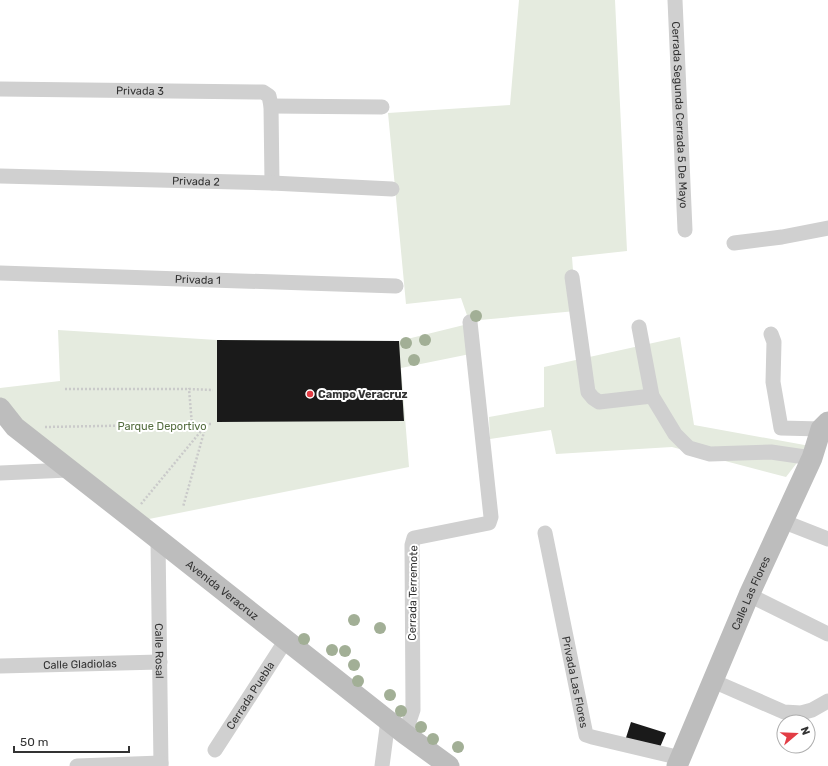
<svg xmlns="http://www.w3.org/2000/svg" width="828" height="766" font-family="Rubik,sans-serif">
  <rect width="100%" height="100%" fill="#fff"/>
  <!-- green -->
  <path fill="#e5ebdf" d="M519,0H615L627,251L572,257L576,311L469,321L461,298L406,304L388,113L510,105Z
    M472,323L475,353L401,368L409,467L139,521L0,412V388L60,381L58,330L217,340L399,341Z
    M680,337L694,425L810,446L786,477L672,447L556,454L551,430L490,439L489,417L544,407V367Z"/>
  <!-- building -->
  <path fill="#1a1a1a" d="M217,340L399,341L404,421L217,422Z
    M631,722L666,733L658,752L624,744Z"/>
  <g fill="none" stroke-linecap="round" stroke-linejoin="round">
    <!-- path -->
    <path stroke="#cacaca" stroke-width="2.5" stroke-dasharray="2 2" stroke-linecap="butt" d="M65,389H189
      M192,425L189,389L213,390
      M45,427L212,424
      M141,504L206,425L183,507"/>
    <!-- street -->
    <g stroke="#d0d0d0" stroke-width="15">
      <path id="s1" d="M675,0L685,230"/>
      <path id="s2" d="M0,89L263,92L269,96L271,106L272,183"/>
      <path d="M271,106L382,107"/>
      <path id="s3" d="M0,176L272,183L392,189"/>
      <path d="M734,243L782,237L828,228"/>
      <path id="s4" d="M0,273L396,286"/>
      <path d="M572,277L588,392L593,398L599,402L652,396"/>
      <path d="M639,327L652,396L675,434L689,448L710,454L771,452L812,458"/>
      <path d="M771,334L774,342L773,382L781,428L821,429"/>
      <path d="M0,473L69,470"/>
      <path d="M782,521L828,539"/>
      <path id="s5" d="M545,533L586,735L592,737L681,758"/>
      <path id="s6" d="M158,540L161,766"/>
      <path d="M749,595L828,634"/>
      <path id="s7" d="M0,666L160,662"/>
      <path d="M713,681L784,712L801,713L812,710L828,701"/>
      <path d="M405,734L413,710L412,545L414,538L489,523L491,517L470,322"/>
      <path id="s8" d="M215,750L286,640"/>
      <path d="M77,766L161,763"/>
      <path d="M382,766L388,720"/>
    </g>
    <!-- secondary -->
    <g stroke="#bdbdbd" stroke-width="21">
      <path id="s9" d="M0,408L15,427L130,517L405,734L449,766"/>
      <path id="s10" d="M677,766L749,595L812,458L821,429L828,422"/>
    </g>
  </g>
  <!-- trees -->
  <g fill="#a2af96">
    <circle cx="476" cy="316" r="6"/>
    <circle cx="425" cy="340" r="6"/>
    <circle cx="406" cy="343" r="6"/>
    <circle cx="414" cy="360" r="6"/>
    <circle cx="354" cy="620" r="6"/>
    <circle cx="380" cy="628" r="6"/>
    <circle cx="304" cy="639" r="6"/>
    <circle cx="332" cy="650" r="6"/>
    <circle cx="345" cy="651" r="6"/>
    <circle cx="354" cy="665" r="6"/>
    <circle cx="358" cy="681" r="6"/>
    <circle cx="390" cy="695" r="6"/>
    <circle cx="401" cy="711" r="6"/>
    <circle cx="421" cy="727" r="6"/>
    <circle cx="433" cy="739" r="6"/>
    <circle cx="458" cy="747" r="6"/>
  </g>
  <!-- markers -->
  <circle fill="#e23d45" stroke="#fff" stroke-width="1.5" cx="310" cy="394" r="4"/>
  <g text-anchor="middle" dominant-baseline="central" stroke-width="4" stroke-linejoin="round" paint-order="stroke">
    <!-- street labels -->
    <g font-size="11" fill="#333" stroke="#fff">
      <text stroke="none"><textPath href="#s2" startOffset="140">Privada 3</textPath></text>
      <text stroke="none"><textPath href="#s1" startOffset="115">Cerrada Segunda Cerrada 5 De Mayo</textPath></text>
      <text stroke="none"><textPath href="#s3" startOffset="196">Privada 2</textPath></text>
      <text stroke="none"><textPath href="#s4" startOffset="198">Privada 1</textPath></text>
      <text stroke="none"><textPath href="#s9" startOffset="288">Avenida Veracruz</textPath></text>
      <text transform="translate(413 593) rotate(-89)">Cerrada Terremote</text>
      <text stroke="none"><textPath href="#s10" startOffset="188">Calle Las Flores</textPath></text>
      <text stroke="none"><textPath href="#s6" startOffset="111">Calle Rosal</textPath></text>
      <text stroke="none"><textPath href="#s7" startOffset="80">Calle Gladiolas</textPath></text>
      <text stroke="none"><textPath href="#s5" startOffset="152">Privada Las Flores</textPath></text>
      <text stroke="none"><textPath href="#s8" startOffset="65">Cerrada Puebla</textPath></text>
    </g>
    <!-- poi labels -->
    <g font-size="11" font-weight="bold" fill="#333" stroke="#fff" text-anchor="start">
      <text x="318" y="394">Campo Veracruz</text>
    </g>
    <!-- park labels -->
    <g font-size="11" fill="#556e40" stroke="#fff">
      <text x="162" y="426">Parque Deportivo</text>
    </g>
  </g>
  <!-- north arrow -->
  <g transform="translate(796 734) rotate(71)"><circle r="19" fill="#ffffff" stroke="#adadad"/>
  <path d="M0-3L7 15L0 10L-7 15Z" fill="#e23d45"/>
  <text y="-6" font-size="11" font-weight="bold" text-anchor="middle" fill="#333333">N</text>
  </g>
  <!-- scale -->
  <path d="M14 746v6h115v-6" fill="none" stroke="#333333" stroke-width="2"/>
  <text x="20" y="746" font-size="12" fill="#333333" stroke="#ffffff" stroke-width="3" paint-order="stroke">50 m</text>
</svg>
